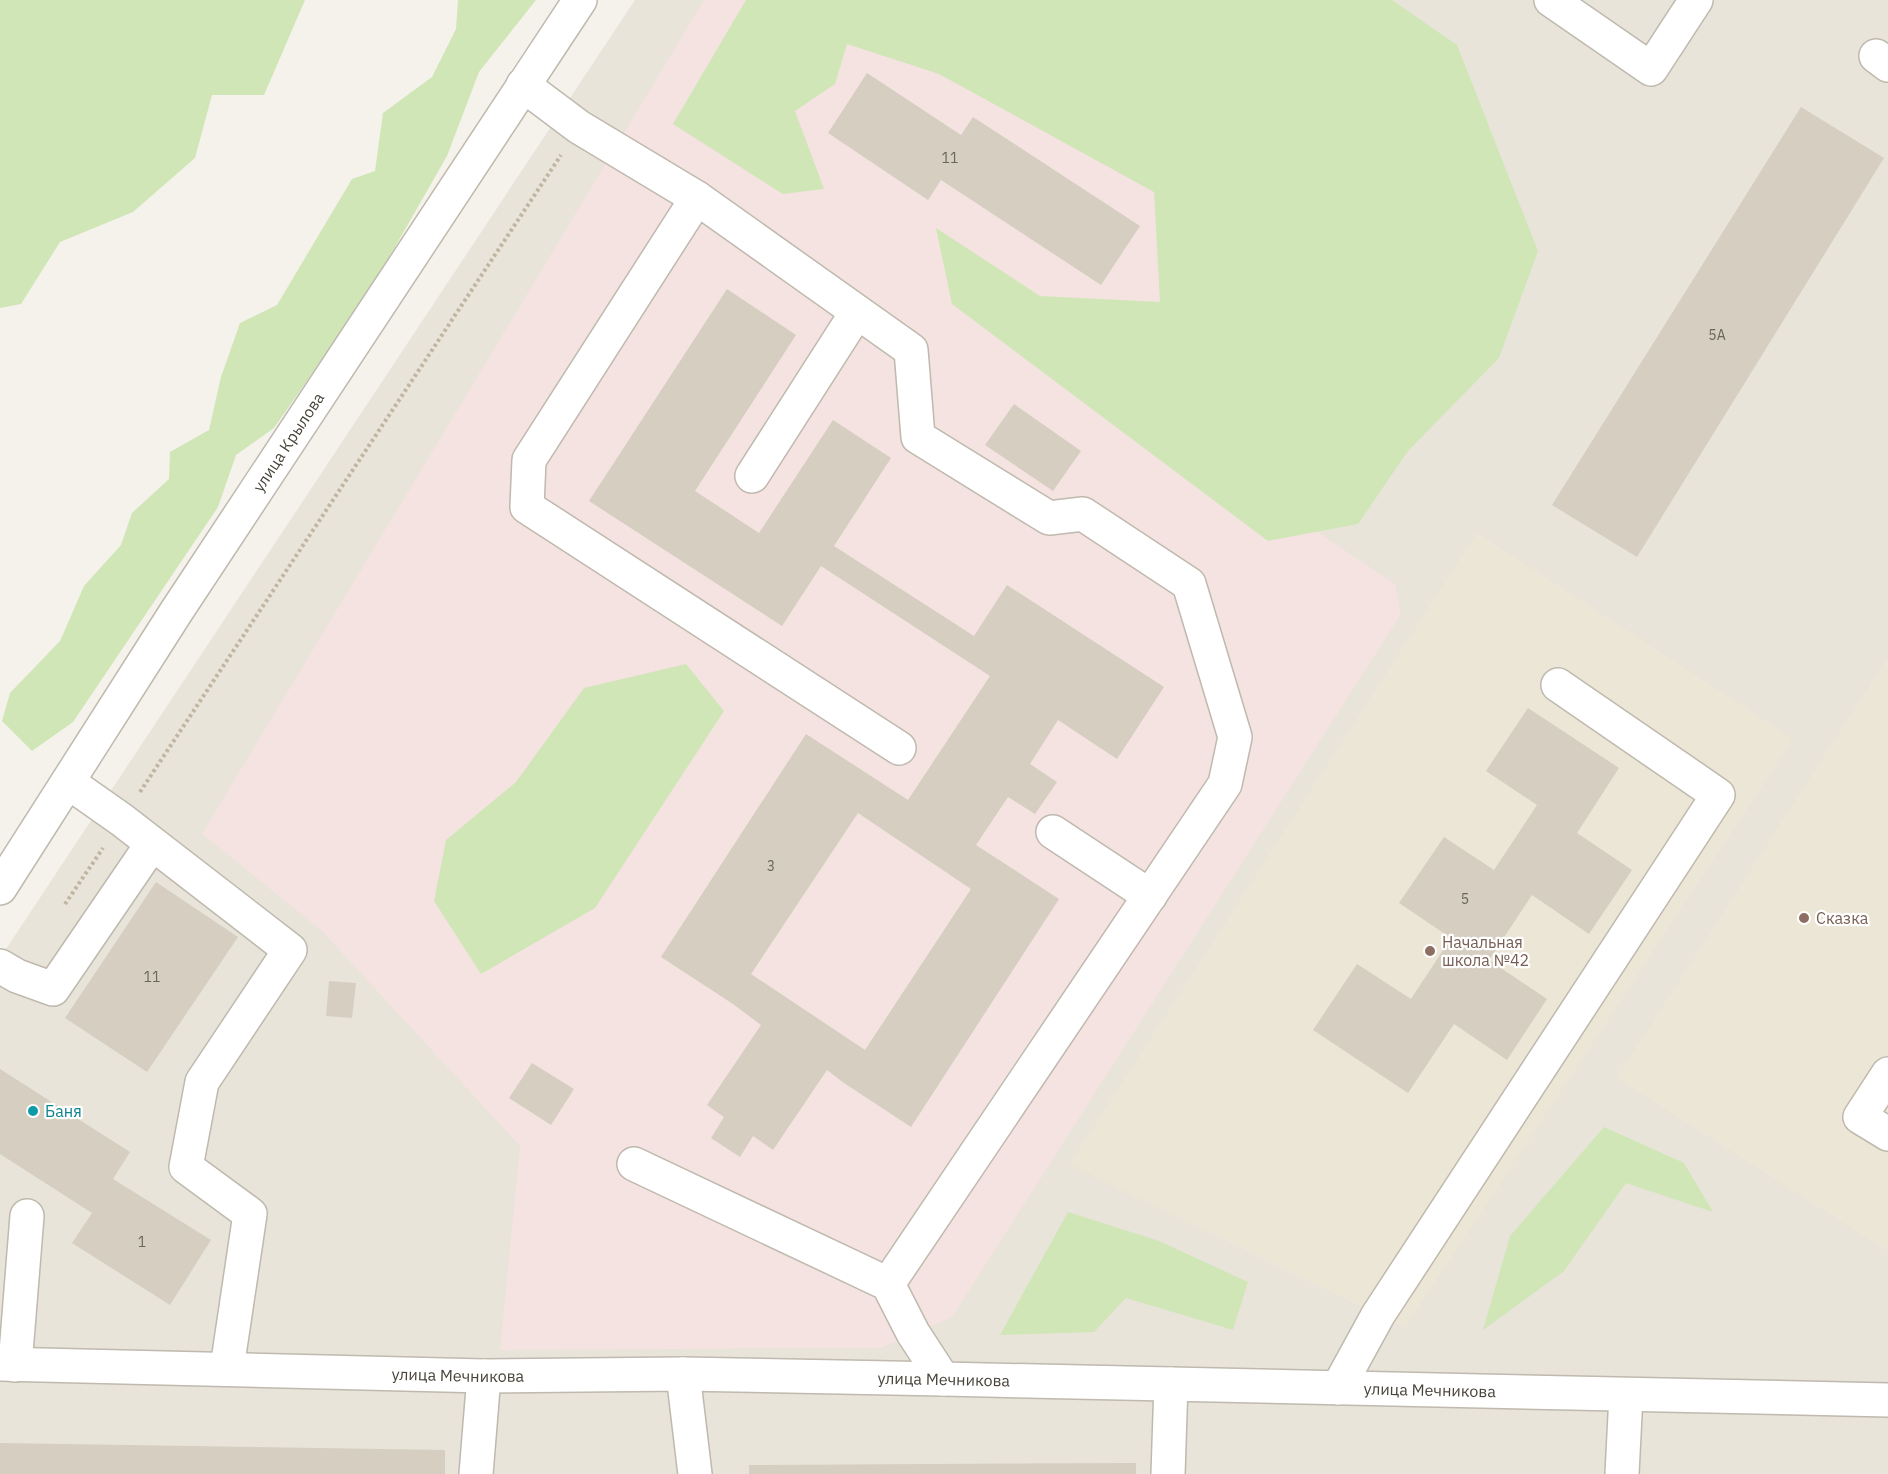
<svg xmlns="http://www.w3.org/2000/svg" width="1888" height="1474" font-family="'IBM Plex Sans',sans-serif">
  <rect width="100%" height="100%" fill="#f4f2eb"/>
  <!-- residential -->
  <path fill="#e8e4d9" d="M635,0H1888V1474H0V958Z"/>
  <!-- education -->
  <path fill="#ece6d6" d="M1477,533L1793,739L1405,1327L1378,1315L1070,1164Z
    M1888,657V1251L1617,1078Z"/>
  <!-- medical -->
  <path fill="#f4e3e0" d="M704,0H984L1160,124L1188,263L1121,400L1395,584L1401,614L952,1317L881,1348L500,1350L520,1146L321,930L202,834Z"/>
  <!-- green -->
  <path fill="#d0e6b7" d="M0,0H305L264,95H212L195,158L133,212L60,242L21,304L0,308Z
    M458,0H536L479,72L447,156L371,289L274,428L236,455L218,507L73,722L32,751L2,721L10,693L60,641L84,586L121,545L132,513L169,479L170,452L209,430L221,377L240,323L277,305L352,179L375,171L383,113L432,77L456,29Z
    M746,0H1392L1457,45L1538,251L1499,358L1408,451L1358,524L1268,541L952,304L936,228L1040,296L1160,302L1154,192L939,74L847,44L835,84L795,111L824,189L783,194L673,124Z
    M686,664L724,711L595,908L481,974L434,901L446,840L516,782L584,688Z
    M1604,1127L1684,1163L1713,1212L1626,1183L1564,1271L1483,1330L1510,1236Z
    M1068,1212L1159,1241L1248,1282L1233,1330L1126,1298L1094,1332L1000,1335Z"/>
  <!-- building -->
  <path fill="#d5cec1" fill-rule="evenodd" d="M867,73L961,135L973,117L1140,226L1101,285L941,180L928,200L828,133Z
    M1801,107L1884,158L1637,557L1552,505Z
    M727,289L796,335L695,491L759,533L833,420L891,458L834,546L974,636L1007,585L1164,687L1117,759L1058,720L1030,764L1057,782L1035,814L1008,797L976,845L1059,899L911,1127L844,1083L827,1070L773,1150L753,1136L740,1157L711,1138L724,1117L707,1105L761,1025L733,1004L661,957L806,734L908,800L990,676L821,566L782,626L589,501ZM858,813L971,889L865,1050L751,974Z
    M1014,404L1081,451L1053,491L985,445Z
    M1528,708L1619,768L1577,833L1632,870L1589,934L1532,895L1489,960L1547,999L1507,1060L1454,1024L1408,1093L1313,1030L1357,964L1411,999L1451,938L1399,903L1444,837L1494,870L1537,805L1486,771Z
    M156,882L238,937L147,1072L65,1018Z
    M329,981L356,983L352,1018L326,1016Z
    M532,1063L574,1089L551,1125L509,1098Z
    M0,1069L130,1152L113,1179L211,1240L170,1305L72,1243L92,1213L0,1154Z
    M0,1443L445,1450V1474H0Z
    M1136,1463V1474H749V1465Z"/>
  <g fill="none" stroke-linecap="round" stroke-linejoin="round">
    <!-- minor casing -->
    <g stroke="#bfb9ae" stroke-width="36">
      <g id="minor">
        <path d="M1551,0L1651,69L1696,0"/>
        <path d="M1876,56L1888,65"/>
        <path d="M523,85L579,127L697,198L911,350L918,437L1049,518L1083,514L1189,584L1235,737L1225,784L888,1284"/>
        <path d="M697,198L529,460L527,507L899,748"/>
        <path d="M752,476L857,312"/>
        <path d="M68,782L122,820L290,950L202,1082L186,1167L250,1214L227,1368"/>
        <path d="M1053,832L1150,896"/>
        <path id="s1" d="M0,888L176,612L580,0"/>
        <path d="M0,966L17,976L53,989L152,844"/>
        <path d="M1888,1074L1860,1117L1888,1134"/>
        <path d="M634,1164L888,1284L913,1333L943,1379"/>
        <path id="s2" d="M0,1364L484,1376L683,1374L943,1379L1888,1400"/>
        <path d="M15,1365L27,1216"/>
        <path d="M683,1374L695,1474"/>
        <path d="M1338,1388L1378,1315L1718,795L1558,685"/>
        <path d="M476,1474L484,1376"/>
        <path d="M1168,1474L1171,1384"/>
        <path d="M1622,1474L1626,1395"/>
      </g>
    </g>
    <!-- path -->
    <path stroke="#c0b5a0" stroke-width="4" stroke-dasharray="3 3" stroke-linecap="butt" d="M140,792L561,155
      M65,904L103,848"/>
    <!-- minor -->
    <use href="#minor" stroke="#fff" stroke-width="33"/>
  </g>
  <!-- markers -->
  <g fill="#8d6e63" stroke="#fff" stroke-width="2">
    <circle cx="1804" cy="918" r="6"/>
    <circle cx="1430" cy="951" r="6"/>
  </g>
  <circle fill="#0f9aa8" stroke="#fff" stroke-width="2" cx="33" cy="1111" r="6"/>
  <g text-anchor="middle" dominant-baseline="central" stroke-width="4.5" stroke-linejoin="round" paint-order="stroke">
    <!-- number labels -->
    <g font-size="14" fill="#6b665b">
      <text x="950" y="158">11</text>
      <text x="1717" y="335">5А</text>
      <text x="771" y="866">3</text>
      <text x="1465" y="899">5</text>
      <text x="152" y="977">11</text>
      <text x="142" y="1242">1</text>
    </g>
    <!-- street labels -->
    <g font-size="16" fill="#484339" stroke="#fff">
      <text stroke="none"><textPath href="#s1" startOffset="531">улица Крылова</textPath></text>
      <text stroke="none"><textPath href="#s2" startOffset="458">улица Мечникова</textPath></text>
      <text stroke="none"><textPath href="#s2" startOffset="944">улица Мечникова</textPath></text>
      <text stroke="none"><textPath href="#s2" startOffset="1430">улица Мечникова</textPath></text>
    </g>
    <!-- education labels -->
    <g font-size="16" fill="#785e54" stroke="#fff" text-anchor="start">
      <text x="1816" y="918">Сказка</text>
      <text x="1442" y="942">Начальная<tspan x="1442" dy="18">школа №42</tspan></text>
    </g>
    <!-- culture labels -->
    <g font-size="16" fill="#0d838f" stroke="#fff" text-anchor="start">
      <text x="45" y="1111">Баня</text>
    </g>
  </g>
</svg>
